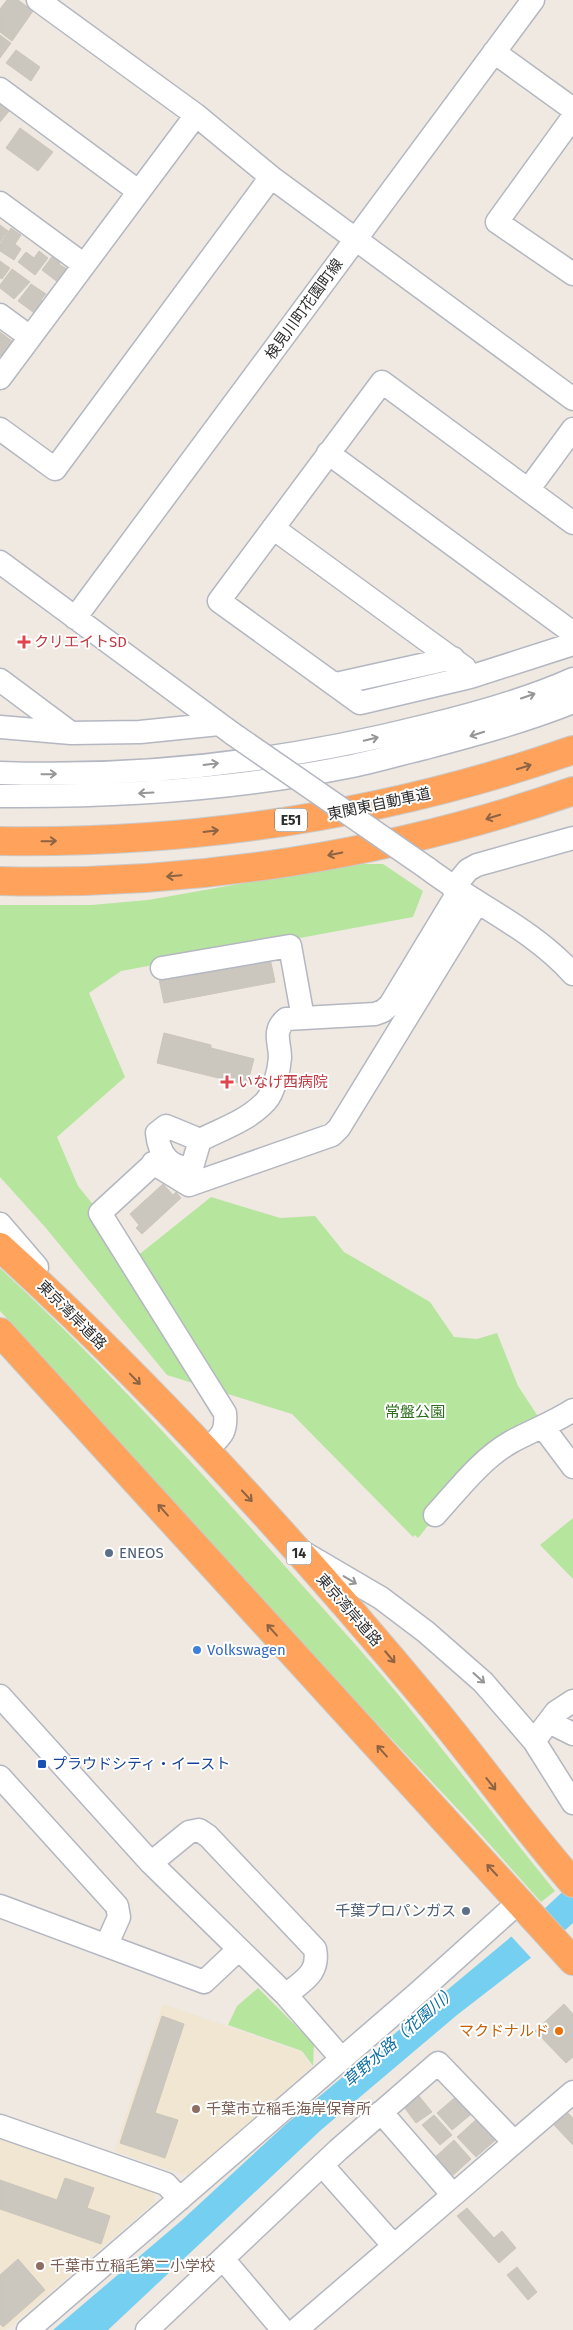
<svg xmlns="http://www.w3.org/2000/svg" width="573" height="2330" font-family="'Fira Sans','Noto Sans JP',sans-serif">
  <rect width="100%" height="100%" fill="#efe9e1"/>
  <!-- education -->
  <path fill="#f0e6d1" d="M163,2004L301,2052L312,2067L188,2176L114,2151Z
    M0,2137L154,2192L155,2202L6,2330H0Z"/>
  <!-- green -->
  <path fill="#b6e59e" d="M352,864H383L423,891L413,917L121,971L89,993L125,1077L57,1137L78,1186L136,1257L211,1197L280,1218L315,1216L344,1252L430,1302L454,1337L477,1339L497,1333L518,1386L543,1424L496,1442L418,1538L415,1535L413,1537L292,1414L167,1375L45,1227L0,1177V905H91L148,900Z
    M0,1268C94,1355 181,1450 267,1546C314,1599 362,1650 406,1704C456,1766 505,1829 555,1891L541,1902L469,1821L319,1662L0,1311Z
    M573,1518V1579L540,1545Z
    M258,1988L314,2044L313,2066L302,2051L228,2025L237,2006Z"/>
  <!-- water -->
  <path fill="#75cff0" d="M573,1882V1923L554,1940L457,2015L321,2130L108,2330H53L181,2221L285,2125L542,1911Z"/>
  <!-- pier -->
  <path fill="#efe9e1" d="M542,1908L554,1944L533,1960L510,1935Z"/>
  <!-- building -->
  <path fill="#cbc7bf" stroke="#cbc5ba" d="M7,0H18L33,11L12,41L0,32V9Z
    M0,35L11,43L0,58Z
    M16,50L40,67L31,81L6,63Z
    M0,102L10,110L0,122Z
    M20,128L53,152L38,171L6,148Z
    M0,225L8,231L0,242Z
    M11,228L21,235L15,244L21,249L14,260L0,251V244Z
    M39,251L48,258L35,275L18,262L26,252L34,258Z
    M54,254L61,259L59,264L68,270L59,283L42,270Z
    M0,261L10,268L2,279L0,278Z
    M12,269L30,282L14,299L0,288V285Z
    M31,284L46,294L41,300L46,303L37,315L18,301Z
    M0,332L12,341L1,356L0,355Z
    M270,958L275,982L164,1003L159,979Z
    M164,1033L211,1045V1048L254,1059L247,1085L157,1063Z
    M163,1184L173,1195L176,1192L181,1198L142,1234L136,1228L139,1225L130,1214Z
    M564,2004L573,2014V2057L566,2063L535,2031Z
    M162,2016L184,2024L155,2113L178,2120L165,2158L120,2143Z
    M459,2094L475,2111L452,2130L437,2113Z
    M419,2096L432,2112L416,2123L404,2107Z
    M568,2113L573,2118V2145L554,2125Z
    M434,2115L452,2135L440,2145L422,2125Z
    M480,2116L499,2137L476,2157L457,2137Z
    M454,2140L471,2159L450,2178L433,2159Z
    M65,2178L94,2188L87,2208L110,2216L101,2244L0,2209V2180L57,2200Z
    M467,2208L494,2238L502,2231L516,2248L499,2263L457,2216Z
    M18,2259L45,2290L3,2327L0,2324V2275Z
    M517,2267L537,2292L528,2300L507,2275Z"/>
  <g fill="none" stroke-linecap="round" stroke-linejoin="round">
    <!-- minor casing -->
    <g stroke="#b4b7c1" stroke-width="25">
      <path id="minor" d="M38,0L196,115L271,177L573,399
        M494,52L573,109
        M0,89L138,191
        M573,117L497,222L573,274
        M0,203L83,264
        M0,315L30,337
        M0,378L196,115
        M0,429L55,469L271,177
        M328,453L573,633
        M528,490L573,429
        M573,523L382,382L219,601L360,703L470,677L573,644
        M273,528L465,668L470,677
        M0,562L233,734
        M75,618L533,0
        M0,680L71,733
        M336,684L453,658
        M0,727L71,733L140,732L219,724
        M0,773C143,778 286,761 425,726C475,714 526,700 573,679
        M0,796C116,797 233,790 347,767C373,762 399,754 425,748C474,735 526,721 573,702
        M427,868C477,906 530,927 573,974
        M453,888L468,870L477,865L573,838
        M162,968L290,946L303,1018
        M166,1126L200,1140L192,1167C169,1170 159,1153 157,1133Z
        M200,1140C222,1129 249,1120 266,1101C274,1092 279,1070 280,1058C280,1042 272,1031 286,1019L375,1014L383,1011L390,1005L459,891
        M162,1156L100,1213L225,1413C227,1434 220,1437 205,1451
        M153,1163L189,1185L332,1135L339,1128L477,903
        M0,1224L37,1267
        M543,1427L573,1467
        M435,1515C458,1490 481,1459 511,1442C531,1431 553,1423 573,1410
        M306,1554L381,1598L426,1632L483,1682L534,1741L573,1803
        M0,1696L151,1863L286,1995L342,2059
        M549,1722L573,1734
        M534,1741L556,1712L573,1701
        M0,1777L117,1906L119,1917L107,1944
        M151,1863L189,1832L199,1830L208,1836L315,1949C320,1974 302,1981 286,1995
        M0,1906L204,1982L239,1949
        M381,2112L453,2195
        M0,2126L166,2184L180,2199
        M322,2165L394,2246
        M223,2259L283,2330
        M28,2330L419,1992L520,1901
        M147,2330L338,2150L438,2063L514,2142
        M296,2330L573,2092"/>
    </g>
    <!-- highway casing -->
    <g stroke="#c9c9c9" stroke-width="30">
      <path id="highway" d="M0,841C195,844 389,814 573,750
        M0,881C194,886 390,855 573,791
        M0,1247C154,1387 300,1548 433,1708C481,1766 524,1827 573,1883
        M0,1332L573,1961"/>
    </g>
    <!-- minor -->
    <use href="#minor" stroke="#fff" stroke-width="22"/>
    <!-- highway -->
    <use href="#highway" stroke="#ffa35c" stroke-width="28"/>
    <!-- minor-bridge casing -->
    <g stroke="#b4b7c1" stroke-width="25" stroke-linecap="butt">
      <path id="minor-bridge" d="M233,734L427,868"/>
    </g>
    <!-- minor-bridge -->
    <use href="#minor-bridge" stroke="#fff" stroke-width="22"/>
  </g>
  <!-- one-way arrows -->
  <defs><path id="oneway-shaft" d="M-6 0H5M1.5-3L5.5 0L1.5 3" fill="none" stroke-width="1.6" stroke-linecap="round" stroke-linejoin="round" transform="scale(1.25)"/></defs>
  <g stroke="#969696">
    <use href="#oneway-shaft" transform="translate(528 696) rotate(-19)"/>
    <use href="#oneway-shaft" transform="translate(477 734) rotate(162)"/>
    <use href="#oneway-shaft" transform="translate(371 739) rotate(-13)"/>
    <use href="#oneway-shaft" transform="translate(211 764) rotate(-7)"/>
    <use href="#oneway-shaft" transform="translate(49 774) rotate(-1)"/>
    <use href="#oneway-shaft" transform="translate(146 793) rotate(177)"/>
    <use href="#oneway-shaft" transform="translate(350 1580) rotate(31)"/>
    <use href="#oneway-shaft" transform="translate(479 1678) rotate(42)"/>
  </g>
  <g stroke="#8c6343">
    <use href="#oneway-shaft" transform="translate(524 767) rotate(-17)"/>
    <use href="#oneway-shaft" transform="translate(493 817) rotate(163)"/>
    <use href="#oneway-shaft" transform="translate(211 831) rotate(-7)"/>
    <use href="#oneway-shaft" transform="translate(49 841) rotate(-1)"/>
    <use href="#oneway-shaft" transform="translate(335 854) rotate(168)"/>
    <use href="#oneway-shaft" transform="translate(174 876) rotate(175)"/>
    <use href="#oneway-shaft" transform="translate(135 1379) rotate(46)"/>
    <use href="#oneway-shaft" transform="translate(247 1496) rotate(47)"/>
    <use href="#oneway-shaft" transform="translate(163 1510) rotate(-132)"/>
    <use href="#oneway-shaft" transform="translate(272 1630) rotate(-132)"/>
    <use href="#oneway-shaft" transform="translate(390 1657) rotate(50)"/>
    <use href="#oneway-shaft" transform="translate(382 1751) rotate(-132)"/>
    <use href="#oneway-shaft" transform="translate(491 1784) rotate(52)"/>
    <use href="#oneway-shaft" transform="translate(492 1870) rotate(-133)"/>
  </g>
  <!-- markers -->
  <g fill="#e0444e" stroke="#fff" stroke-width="2">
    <path d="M21.5 634.5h5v5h5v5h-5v5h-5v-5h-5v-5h5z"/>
    <path d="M224.5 1074.5h5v5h5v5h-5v5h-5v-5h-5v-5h5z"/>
  </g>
  <g fill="#5c6f8a" stroke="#fff" stroke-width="2">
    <circle cx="109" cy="1553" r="5"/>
    <circle cx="466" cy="1911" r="5"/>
  </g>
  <circle fill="#3f7fe0" stroke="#fff" stroke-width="2" cx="197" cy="1650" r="5"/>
  <rect fill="#1a4fb4" stroke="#fff" stroke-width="2" x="37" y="1759" width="10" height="10" rx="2.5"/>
  <circle fill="#e8710a" stroke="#fff" stroke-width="2" cx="559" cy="2031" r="5"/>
  <g fill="#8d6e63" stroke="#fff" stroke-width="2">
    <circle cx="196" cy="2109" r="5"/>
    <circle cx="40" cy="2266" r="5"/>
  </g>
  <g text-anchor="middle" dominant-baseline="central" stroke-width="4" stroke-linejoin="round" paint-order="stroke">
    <!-- shield labels -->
    <g fill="#fff" stroke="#6d6d6d" stroke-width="1">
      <rect x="275" y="808.5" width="32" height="23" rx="4"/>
      <rect x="286.5" y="1541.5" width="25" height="23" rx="4"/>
    </g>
    <g font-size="14" font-weight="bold" fill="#2e2e2e">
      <text x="291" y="820">E51</text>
      <text x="299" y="1553">14</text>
    </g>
    <!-- street labels -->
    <g font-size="15" fill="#2e2e2e" stroke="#fff">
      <text transform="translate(304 309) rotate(-54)">検見川町花園町線</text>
      <text transform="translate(379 804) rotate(-12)">東関東自動車道</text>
      <text transform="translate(72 1315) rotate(45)">東京湾岸道路</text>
      <text transform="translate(349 1610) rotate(49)">東京湾岸道路</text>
    </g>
    <!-- health labels -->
    <g font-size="15" fill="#be3a42" stroke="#fff" text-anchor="start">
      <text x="34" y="642">クリエイトSD</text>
      <text x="238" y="1082">いなげ西病院</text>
    </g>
    <!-- park labels -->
    <g font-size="15" fill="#2c6e1b" stroke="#fff">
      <text x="415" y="1412">常盤公園</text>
    </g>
    <!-- service labels -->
    <g font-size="15" fill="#4e5e75" stroke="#fff" text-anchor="start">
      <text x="119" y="1553">ENEOS</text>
      <text x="456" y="1911" text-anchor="end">千葉プロパンガス</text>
    </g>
    <!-- shop labels -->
    <g font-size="15" fill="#366cbe" stroke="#fff" text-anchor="start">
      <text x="207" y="1650">Volkswagen</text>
    </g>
    <!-- transit labels -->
    <g font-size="15" fill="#164399" stroke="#fff" text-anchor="start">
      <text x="52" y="1764">プラウドシティ・イースト</text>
    </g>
    <!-- food labels -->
    <g font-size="15" fill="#c56008" stroke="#fff" text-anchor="end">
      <text x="549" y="2031">マクドナルド</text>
    </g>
    <!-- education labels -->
    <g font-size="15" fill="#785e54" stroke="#fff" text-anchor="start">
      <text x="206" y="2109">千葉市立稲毛海岸保育所</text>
      <text x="50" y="2266">千葉市立稲毛第二小学校</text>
    </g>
    <!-- water labels -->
    <g font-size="16" font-style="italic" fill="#0d6fa3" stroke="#fff">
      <text transform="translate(400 2036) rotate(-41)">草野水路（花園川）</text>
    </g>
  </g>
</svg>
